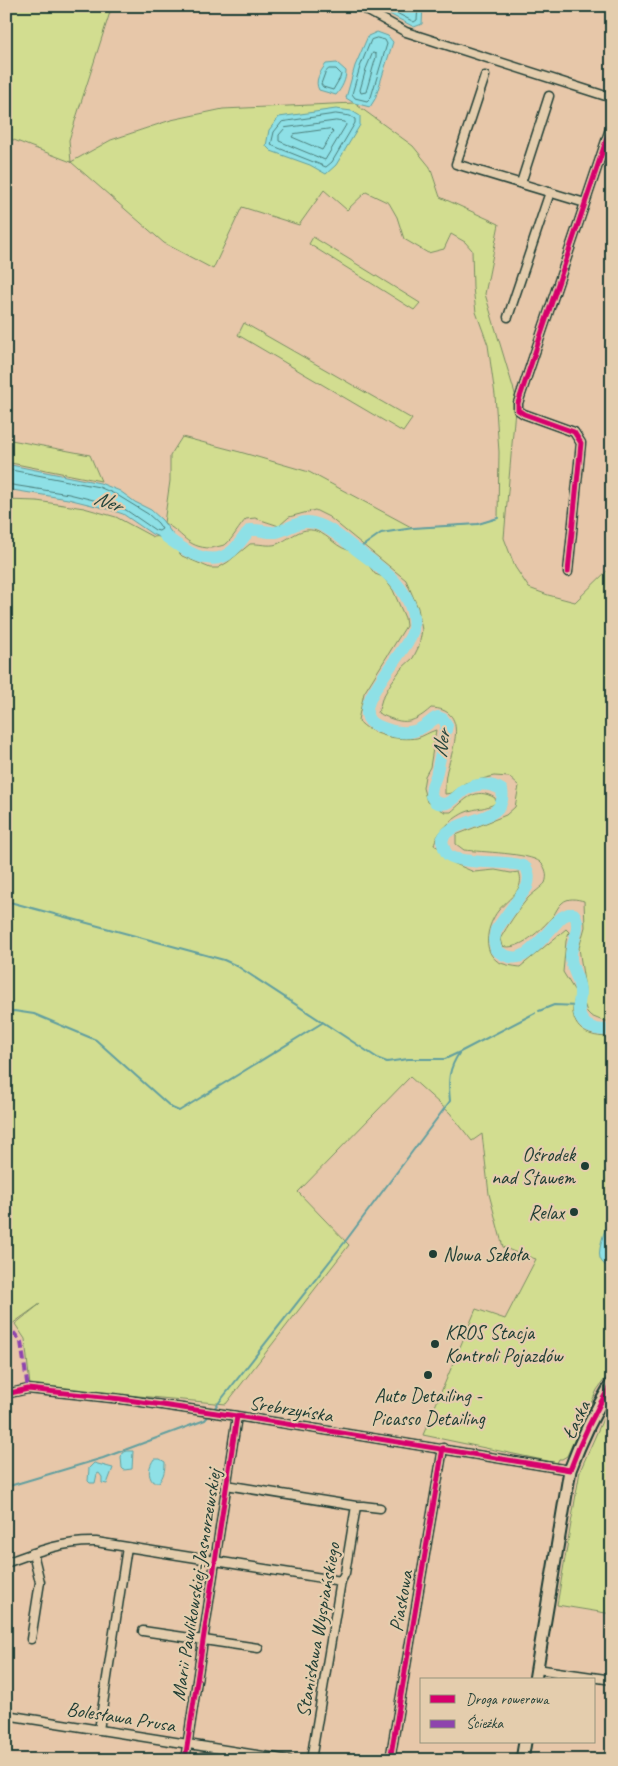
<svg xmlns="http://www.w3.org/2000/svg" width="618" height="1766" font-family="Caveat,sans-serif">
  <rect width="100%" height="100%" fill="#e7c7a9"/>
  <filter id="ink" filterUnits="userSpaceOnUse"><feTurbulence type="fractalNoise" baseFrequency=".02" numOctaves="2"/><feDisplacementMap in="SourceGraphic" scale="10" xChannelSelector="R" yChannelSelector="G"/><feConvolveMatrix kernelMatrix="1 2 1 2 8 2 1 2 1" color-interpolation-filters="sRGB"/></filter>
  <g filter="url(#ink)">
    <!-- green -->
    <path fill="#d2dd90" stroke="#788d62" d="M6,6H112L69,140L71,162L111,140L171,120L223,109L354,103L413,146L430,167L440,197L499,224L485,294L516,397L504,538L515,567L529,588L548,595L575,602L612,566V1021H603L591,1016L587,1012L584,1003L585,989L579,948L585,927L584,901C577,899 568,897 562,903C558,906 556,912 553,916C542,929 519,952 502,946L500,939C508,925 517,911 528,898C533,893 542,887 545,883C548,876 546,867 540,862C529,853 481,852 464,850L456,844V835L506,815L515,807L519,786L509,777L494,776L465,783L452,793L445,794C445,786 445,778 447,770C453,749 469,709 431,708C411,726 401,724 378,713L382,699L391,683L401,669L413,658L419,646L422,630L418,608L406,580L329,517L315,510L289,517L279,526L255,518L246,519C241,524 231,541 226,544C223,546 215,547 211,548C186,548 183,532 164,523L170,481V456L182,437L240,452L309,472L413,528L478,524L498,518L499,452L495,395L488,345L476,312L473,288L472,250L465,242L451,234L444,249L428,253L404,239L397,217L389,203L366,192L347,210L324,190L299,225L242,207L213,269L164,243L71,162L6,137Z
      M313,237L420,303L414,310L309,244Z
      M244,323L412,419L403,432L238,335Z
      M6,439L90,455L101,481L6,462Z
      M6,500L37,501L84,508L116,517L153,537L163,536L182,556L210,568H218L228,562L250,544C258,543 269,547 277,544C290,539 301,526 316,531C331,536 336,549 353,551L356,556L367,563L375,574L383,577L393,590L405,618L406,626L364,693L358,720C370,735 398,741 417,738C424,736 429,732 436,730L430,767L425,776L423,788L427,802L445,812H451C465,800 475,786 495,798L496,803C486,809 476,808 466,812C454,817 436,832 434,845L439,848L442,854L453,863L474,872L495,870L511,873L519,872C521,877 521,882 519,887C515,896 504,903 498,911C488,924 481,949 497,961C503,965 513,966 520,967L566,929L569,932L566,941L563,972L576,993C575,999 572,1007 573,1013C576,1034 594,1037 612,1037V1369L597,1390L567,1456L562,1459H559L557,1463L423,1435L476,1309L505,1319L536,1259L517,1253L503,1247L489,1194L482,1134L472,1141L450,1113L410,1077L298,1192L349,1245L226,1404L30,1386L25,1339L15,1324L40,1304L12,1324L6,1318V1173L12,1166L6,1160Z
      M612,1403V1614L557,1605L580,1471L606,1412Z"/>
    <!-- water -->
    <path fill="#8ee0e6" stroke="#629f9f" d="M374,6H423L422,24L414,27Z
      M377,32L388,36L393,42L375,99L370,107L354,103L346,98L355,66L368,36Z
      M337,63L346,71C346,80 342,88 336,95L319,90C314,81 320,72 326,64Z
      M336,109L352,111L360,116V125L336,165L326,174L310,165L271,151L266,146L269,130L279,117Z
      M6,464L100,483L120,491L135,502L151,510L162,520L183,548L152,534L123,514L108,509L68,499L6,489Z
      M612,1210V1269C607,1267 602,1264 600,1258C597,1248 608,1222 612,1210Z
      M127,1451H133L132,1469L124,1470L122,1468L121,1457L122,1453Z
      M154,1459H160L165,1462C165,1470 164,1476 159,1482H153C147,1475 149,1466 154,1459Z
      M94,1463L113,1468L107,1484L102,1483V1477L99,1473L97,1474L95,1483H90L88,1481L89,1468Z"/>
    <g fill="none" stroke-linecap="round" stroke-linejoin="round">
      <!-- shore -->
      <path stroke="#4b7e7b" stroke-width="1" d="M383,6L414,22L417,20L418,6
        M377,38L385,40L387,44L371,97L367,101L355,98L352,94L360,67L371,40Z
        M373,53L376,54V57L366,92L361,93L360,90L366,69Z
        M329,69H336L341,74L340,78L333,90L323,87L321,84L325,73Z
        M336,114L350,116L355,119V123L332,162L326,167L271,145L274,132L282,122Z
        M336,121L345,122L346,125L325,160L279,141V135L285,128Z
        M330,129L333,132L322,150L292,137L294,134Z
        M6,469L99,487L117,495L148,514L158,523L162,529L159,531L155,530L126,510L110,504L69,494L6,484"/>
      <!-- stream -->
      <path stroke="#629f9f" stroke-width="2" d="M357,550L381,533L413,528L478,524L498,518
        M6,901L224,960L237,966L379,1059L387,1062L408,1059H445L460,1052
        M539,1011L554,1005L579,1006
        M6,1012L14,1011L34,1014L96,1040L172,1108L179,1111L322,1023
        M213,1410L344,1243L450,1101C448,1081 448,1069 460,1052L535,1013
        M6,1487L103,1458L205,1420L210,1414"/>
      <!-- river -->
      <path stroke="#8ee0e6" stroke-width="12" d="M165,536C182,549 211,570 232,551C239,545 244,536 250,530C259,529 267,533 276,532C288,530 296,521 308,522C328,524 343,540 357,550C382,568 418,594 413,630C410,650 343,711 376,725C391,732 409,736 423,727C429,724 432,719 438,717L443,719L447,725L436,776L432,786L431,796L435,802C439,803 442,805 447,803C453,801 458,795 463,791C475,783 490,782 502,790C508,820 466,818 449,831C445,833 444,837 442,840C443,845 444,851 448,855C463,866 518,859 526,868C530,874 529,881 527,887L496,930L494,940L496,950C502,954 509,959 518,957C532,955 551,927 562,917L568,914H574C582,926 572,942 571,955C570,966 577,974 579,985C581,991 580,997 579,1004C577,1026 593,1031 612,1030"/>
      <!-- street casing -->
      <g stroke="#1f3d34" stroke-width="11">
        <path id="street" d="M359,6L406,32L612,98
          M485,76L456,164L585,203
          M521,183L549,96
          M508,317L550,192
          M568,572L581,443L574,432L524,414L518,410V403L612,123
          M6,1394L28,1389L121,1399L237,1416L570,1470
          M226,1485L356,1506H363L380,1508
          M6,1563C36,1552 63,1541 96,1542L341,1581
          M143,1631L258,1648
          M31,1639L40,1582L33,1553
          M537,1669L612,1680
          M6,1715L289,1760
          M99,1730L127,1547
          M185,1760L237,1416
          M311,1760L341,1581L345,1573L356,1506
          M390,1760L443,1448"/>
      </g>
      <!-- secondary casing -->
      <g stroke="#1f3d34" stroke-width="15">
        <path id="secondary" d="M535,1680L570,1470C581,1440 595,1411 612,1383
          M522,1760L525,1742"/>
      </g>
      <!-- street -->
      <use href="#street" stroke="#e4cdad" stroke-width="8"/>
      <!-- secondary -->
      <use href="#secondary" stroke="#e4cdad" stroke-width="11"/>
      <!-- quiet -->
      <path stroke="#8e44ad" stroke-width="4" stroke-dasharray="8 4" stroke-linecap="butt" d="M6,1323L21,1342L28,1389"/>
      <!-- cycleway casing -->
      <g stroke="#e4cdad" stroke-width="8">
        <path id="cycleway" d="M568,572L581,443L574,432L524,414L518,410V403L612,123
          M6,1394L28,1389L121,1399L237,1416L570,1470C581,1440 595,1411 612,1383
          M185,1760L237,1416
          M390,1760L443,1448"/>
      </g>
      <!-- cycleway -->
      <use href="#cycleway" stroke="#d6006c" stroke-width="5"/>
    </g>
  </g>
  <!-- markers -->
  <g fill="#1f3d34" stroke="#e4cdad" stroke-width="2">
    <circle cx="585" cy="1166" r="5"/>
    <circle cx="574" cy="1212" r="5"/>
    <circle cx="433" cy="1254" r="5"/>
    <circle cx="435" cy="1344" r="5"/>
    <circle cx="428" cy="1375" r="5"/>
  </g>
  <g text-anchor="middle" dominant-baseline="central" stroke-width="4.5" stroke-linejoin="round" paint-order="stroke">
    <!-- poi labels -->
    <g font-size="20" fill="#1f3d34" stroke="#e4cdad" text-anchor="end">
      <text x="575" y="1154">Ośrodek<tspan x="575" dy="23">nad Stawem</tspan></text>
      <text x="564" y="1212">Relax</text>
      <text x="443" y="1254" text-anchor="start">Nowa Szkoła</text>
      <text x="445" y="1332" text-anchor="start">KROS Stacja<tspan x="445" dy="23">Kontroli Pojazdów</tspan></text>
      <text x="428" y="1395" text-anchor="middle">Auto Detailing -<tspan x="428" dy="23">Picasso Detailing</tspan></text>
    </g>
    <!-- street labels -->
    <g font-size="20" fill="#1f3d34" stroke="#e4cdad">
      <text transform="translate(291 1409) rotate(9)">Srebrzyńska</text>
      <text transform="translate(576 1420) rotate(-64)">Łaska</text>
      <text transform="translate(196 1585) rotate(-81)">Marii Pawlikowskiej-Jasnorzewskiej</text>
      <text transform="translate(401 1601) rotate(-80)">Piaskowa</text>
      <text transform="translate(318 1630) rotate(-80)">Stanisława Wyspiańskiego</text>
      <text transform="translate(121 1717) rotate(9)">Bolesława Prusa</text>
    </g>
    <!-- water labels -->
    <g font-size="21" font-style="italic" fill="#25453d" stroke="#e4cdad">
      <text transform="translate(108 501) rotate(21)">Ner</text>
      <text transform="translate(441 744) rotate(-80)">Ner</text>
    </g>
  </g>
  <!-- margin -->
  <rect width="618" height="1766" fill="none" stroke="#e4cdad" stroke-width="25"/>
  <rect x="12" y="12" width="593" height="1741" fill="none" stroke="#1f3d34" stroke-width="2" filter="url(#ink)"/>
  <!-- legend -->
  <rect x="420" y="1678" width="175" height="65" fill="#e4cdad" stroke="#95937d"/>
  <rect x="430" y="1695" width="25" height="8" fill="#d6006c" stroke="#95937d"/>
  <text x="466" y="1704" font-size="15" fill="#1f3d34">Droga rowerowa</text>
  <rect x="430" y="1720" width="25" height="8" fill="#8e44ad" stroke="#95937d"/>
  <text x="466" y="1728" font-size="15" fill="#1f3d34">Ścieżka</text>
</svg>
